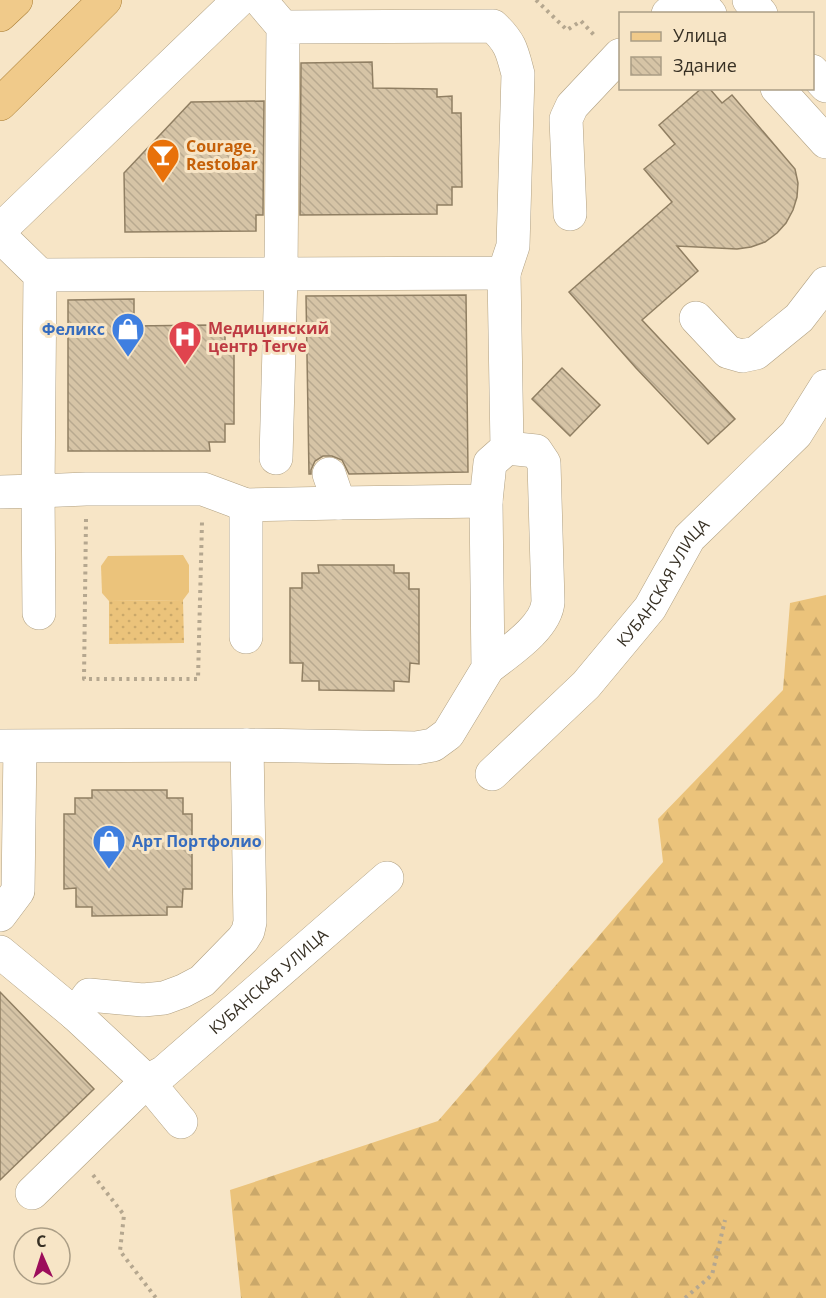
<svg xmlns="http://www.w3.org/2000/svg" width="826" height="1298" font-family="'Open Sans',sans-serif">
  <defs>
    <pattern id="grass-dots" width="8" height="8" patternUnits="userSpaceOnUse" patternTransform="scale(1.5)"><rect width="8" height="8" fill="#ebc37b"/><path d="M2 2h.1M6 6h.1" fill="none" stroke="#caa86a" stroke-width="1.8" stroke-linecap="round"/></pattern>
    <pattern id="forest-firs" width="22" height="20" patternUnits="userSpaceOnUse" patternTransform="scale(1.5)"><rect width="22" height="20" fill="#ebc37b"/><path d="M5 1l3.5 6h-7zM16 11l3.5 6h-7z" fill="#caa86a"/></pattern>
    <pattern id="building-back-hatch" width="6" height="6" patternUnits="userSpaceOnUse" patternTransform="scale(1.5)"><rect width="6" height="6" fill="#d6c4a6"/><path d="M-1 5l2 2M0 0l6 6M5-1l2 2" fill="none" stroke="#b8a98f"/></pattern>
  </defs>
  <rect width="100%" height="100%" fill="#f7e5c6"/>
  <!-- grass -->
  <path fill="url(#grass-dots)" d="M183,600L184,643L109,644V601Z"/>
  <!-- forest -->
  <path fill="url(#forest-firs)" d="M826,595V1298H241L230,1190L438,1121L663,862L658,819L783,690L790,603Z"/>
  <!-- garden -->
  <path fill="#ebc37b" d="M183,555L189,565V592L183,600L109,601L102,593L101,566L108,556Z"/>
  <!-- building -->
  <path fill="url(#building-back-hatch)" stroke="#907f63" stroke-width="1.5" d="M372,62L373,88L437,89V97L452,96V113H461L462,187H452V205H437V214L300,215L301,63Z
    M702,88H709L722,103L732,95L795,169L798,183L797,197L793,210L786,223L777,233L765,242L751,247L737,249L677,246L698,271L642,320L735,419L708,444L636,368L569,292L672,202L644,169L675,144L659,125Z
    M264,101L263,215H256V231L125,232L124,173L191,102Z
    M466,295L468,472L349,474L342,460L332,456H323L315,461L311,470V474H309L306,296Z
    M134,299V326L210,325V333H225V349H234V424H225V442H209L210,451H68V300Z
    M562,368L600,405L570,436L532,399Z
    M318,565H394V573H409V589H419V664L410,663L409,682L394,681V691L319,690V681H302L303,663H290V588H302V573H319Z
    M92,790H167V798H183V814H192V889H183L182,907H167V915L92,916V907H76V888L64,889V814H75V798H92Z
    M0,992L94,1089L0,1180Z"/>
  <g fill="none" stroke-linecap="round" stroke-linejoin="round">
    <!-- minor casing -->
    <g stroke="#b0a082" stroke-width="34">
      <g id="minor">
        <path d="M260,0L283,27L281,274L504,273L513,246L518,74C512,51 511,43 493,26L283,27"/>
        <path d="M698,0L710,14"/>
        <path d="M749,0L761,14"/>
        <path d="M668,14L684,0"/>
        <path d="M812,71L826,86"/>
        <path d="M777,88L826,142"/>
        <path d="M570,214L566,119L572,106L620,55"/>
        <path d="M0,230L239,0"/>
        <path d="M0,236L40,275L38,491L86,489H203L246,505L339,503L486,501L490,463L507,448L504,273"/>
        <path d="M40,275L281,274L276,458"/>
        <path d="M696,318L728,352L742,356L756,353L799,318L826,283"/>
        <path d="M329,474L339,503"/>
        <path d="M0,492L38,491L39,613"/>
        <path d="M246,637V505"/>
        <path d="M488,668C508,652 546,628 548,602L544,463L536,451L507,448"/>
        <path d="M247,745L416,748L433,745L448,734L488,668L486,501"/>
        <path d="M0,746L247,745L250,922L248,931L243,939L202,981L183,991L164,998L143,1000L89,995L75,1014"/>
        <path id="s1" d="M492,774L586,685L650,608L689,538L796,434L826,386"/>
        <path d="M0,915L18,891L20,747"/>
        <path d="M0,952L75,1014L147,1081L181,1122"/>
        <path id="s2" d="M32,1193L147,1081L164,1072L387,878"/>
      </g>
    </g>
    <!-- major casing -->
    <g stroke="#a97d34" stroke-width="34">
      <path id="major" d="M0,15L16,0
        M0,104L105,0"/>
    </g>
    <!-- path -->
    <path stroke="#b5a78f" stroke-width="4" stroke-dasharray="3 4.5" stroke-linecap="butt" d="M536,0L567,30L581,21L595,36
      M86,519L84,679H198L202,522
      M93,1175L124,1215L120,1251L156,1298
      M685,1298L712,1275L725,1220"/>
    <!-- minor -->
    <use href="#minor" stroke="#fff" stroke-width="33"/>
    <!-- major -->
    <use href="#major" stroke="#f0ca8a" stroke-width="33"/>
  </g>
  <!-- icons -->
  <defs>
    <g id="bar-pin" transform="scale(1.725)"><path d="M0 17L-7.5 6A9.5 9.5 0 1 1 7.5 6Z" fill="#e8710a" stroke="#f7e5c6"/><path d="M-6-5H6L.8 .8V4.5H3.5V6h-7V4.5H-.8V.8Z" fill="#fff"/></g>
    <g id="shop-pin" transform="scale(1.725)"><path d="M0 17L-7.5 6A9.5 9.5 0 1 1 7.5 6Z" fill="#3f7fe0" stroke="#f7e5c6"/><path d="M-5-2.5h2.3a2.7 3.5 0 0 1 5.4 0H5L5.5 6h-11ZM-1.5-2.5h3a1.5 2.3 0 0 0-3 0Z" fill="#fff"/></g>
    <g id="hospital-pin" transform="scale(1.725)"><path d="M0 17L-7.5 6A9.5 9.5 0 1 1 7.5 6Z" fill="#e0444e" stroke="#f7e5c6"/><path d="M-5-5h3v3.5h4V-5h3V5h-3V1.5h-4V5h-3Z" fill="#fff"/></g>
  </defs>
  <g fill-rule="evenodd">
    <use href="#bar-pin" x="163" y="155"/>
    <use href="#shop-pin" x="128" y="329"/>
    <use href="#hospital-pin" x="185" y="337"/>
    <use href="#shop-pin" x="109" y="841"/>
  </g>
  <g text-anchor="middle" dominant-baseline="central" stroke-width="6" stroke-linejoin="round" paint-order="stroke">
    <!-- food labels -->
    <g font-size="16" font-weight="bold" fill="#c56008" stroke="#f7e5c6" text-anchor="start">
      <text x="186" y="146">Сourage,<tspan x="186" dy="18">Restobar</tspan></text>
    </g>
    <!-- health labels -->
    <g font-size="16" font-weight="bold" fill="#be3a42" stroke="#f7e5c6" text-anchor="start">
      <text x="208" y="328">Медицинский<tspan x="208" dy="18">центр Terve</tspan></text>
    </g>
    <!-- shop labels -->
    <g font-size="16" font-weight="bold" fill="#366cbe" stroke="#f7e5c6" text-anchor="end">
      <text x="105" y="329">Феликс</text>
      <text x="132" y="841" text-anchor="start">Арт Портфолио</text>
    </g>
    <!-- street labels -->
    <g font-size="16" fill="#373024" stroke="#f7e5c6">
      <text stroke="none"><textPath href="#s1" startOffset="258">КУБАНСКАЯ УЛИЦА</textPath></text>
      <text stroke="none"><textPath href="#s2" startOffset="318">КУБАНСКАЯ УЛИЦА</textPath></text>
    </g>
  </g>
  <!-- legend -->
  <rect x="619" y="12" width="195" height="78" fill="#f7e5c6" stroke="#aa9d85" stroke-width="1.5"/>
  <rect x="631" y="32" width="30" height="9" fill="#f0ca8a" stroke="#aa9d85" stroke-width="1.5"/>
  <text x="673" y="42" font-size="18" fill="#373024">Улица</text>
  <rect x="631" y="57" width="30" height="18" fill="url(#building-back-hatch)" stroke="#aa9d85" stroke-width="1.5"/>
  <text x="673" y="72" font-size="18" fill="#373024">Здание</text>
  <!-- north arrow -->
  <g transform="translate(42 1256) rotate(357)"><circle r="28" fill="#f7e5c6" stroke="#aa9d85" stroke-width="1.5"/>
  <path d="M0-4.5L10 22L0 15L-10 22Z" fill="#9c0d5b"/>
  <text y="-9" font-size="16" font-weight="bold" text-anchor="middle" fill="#373024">С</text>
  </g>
</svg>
